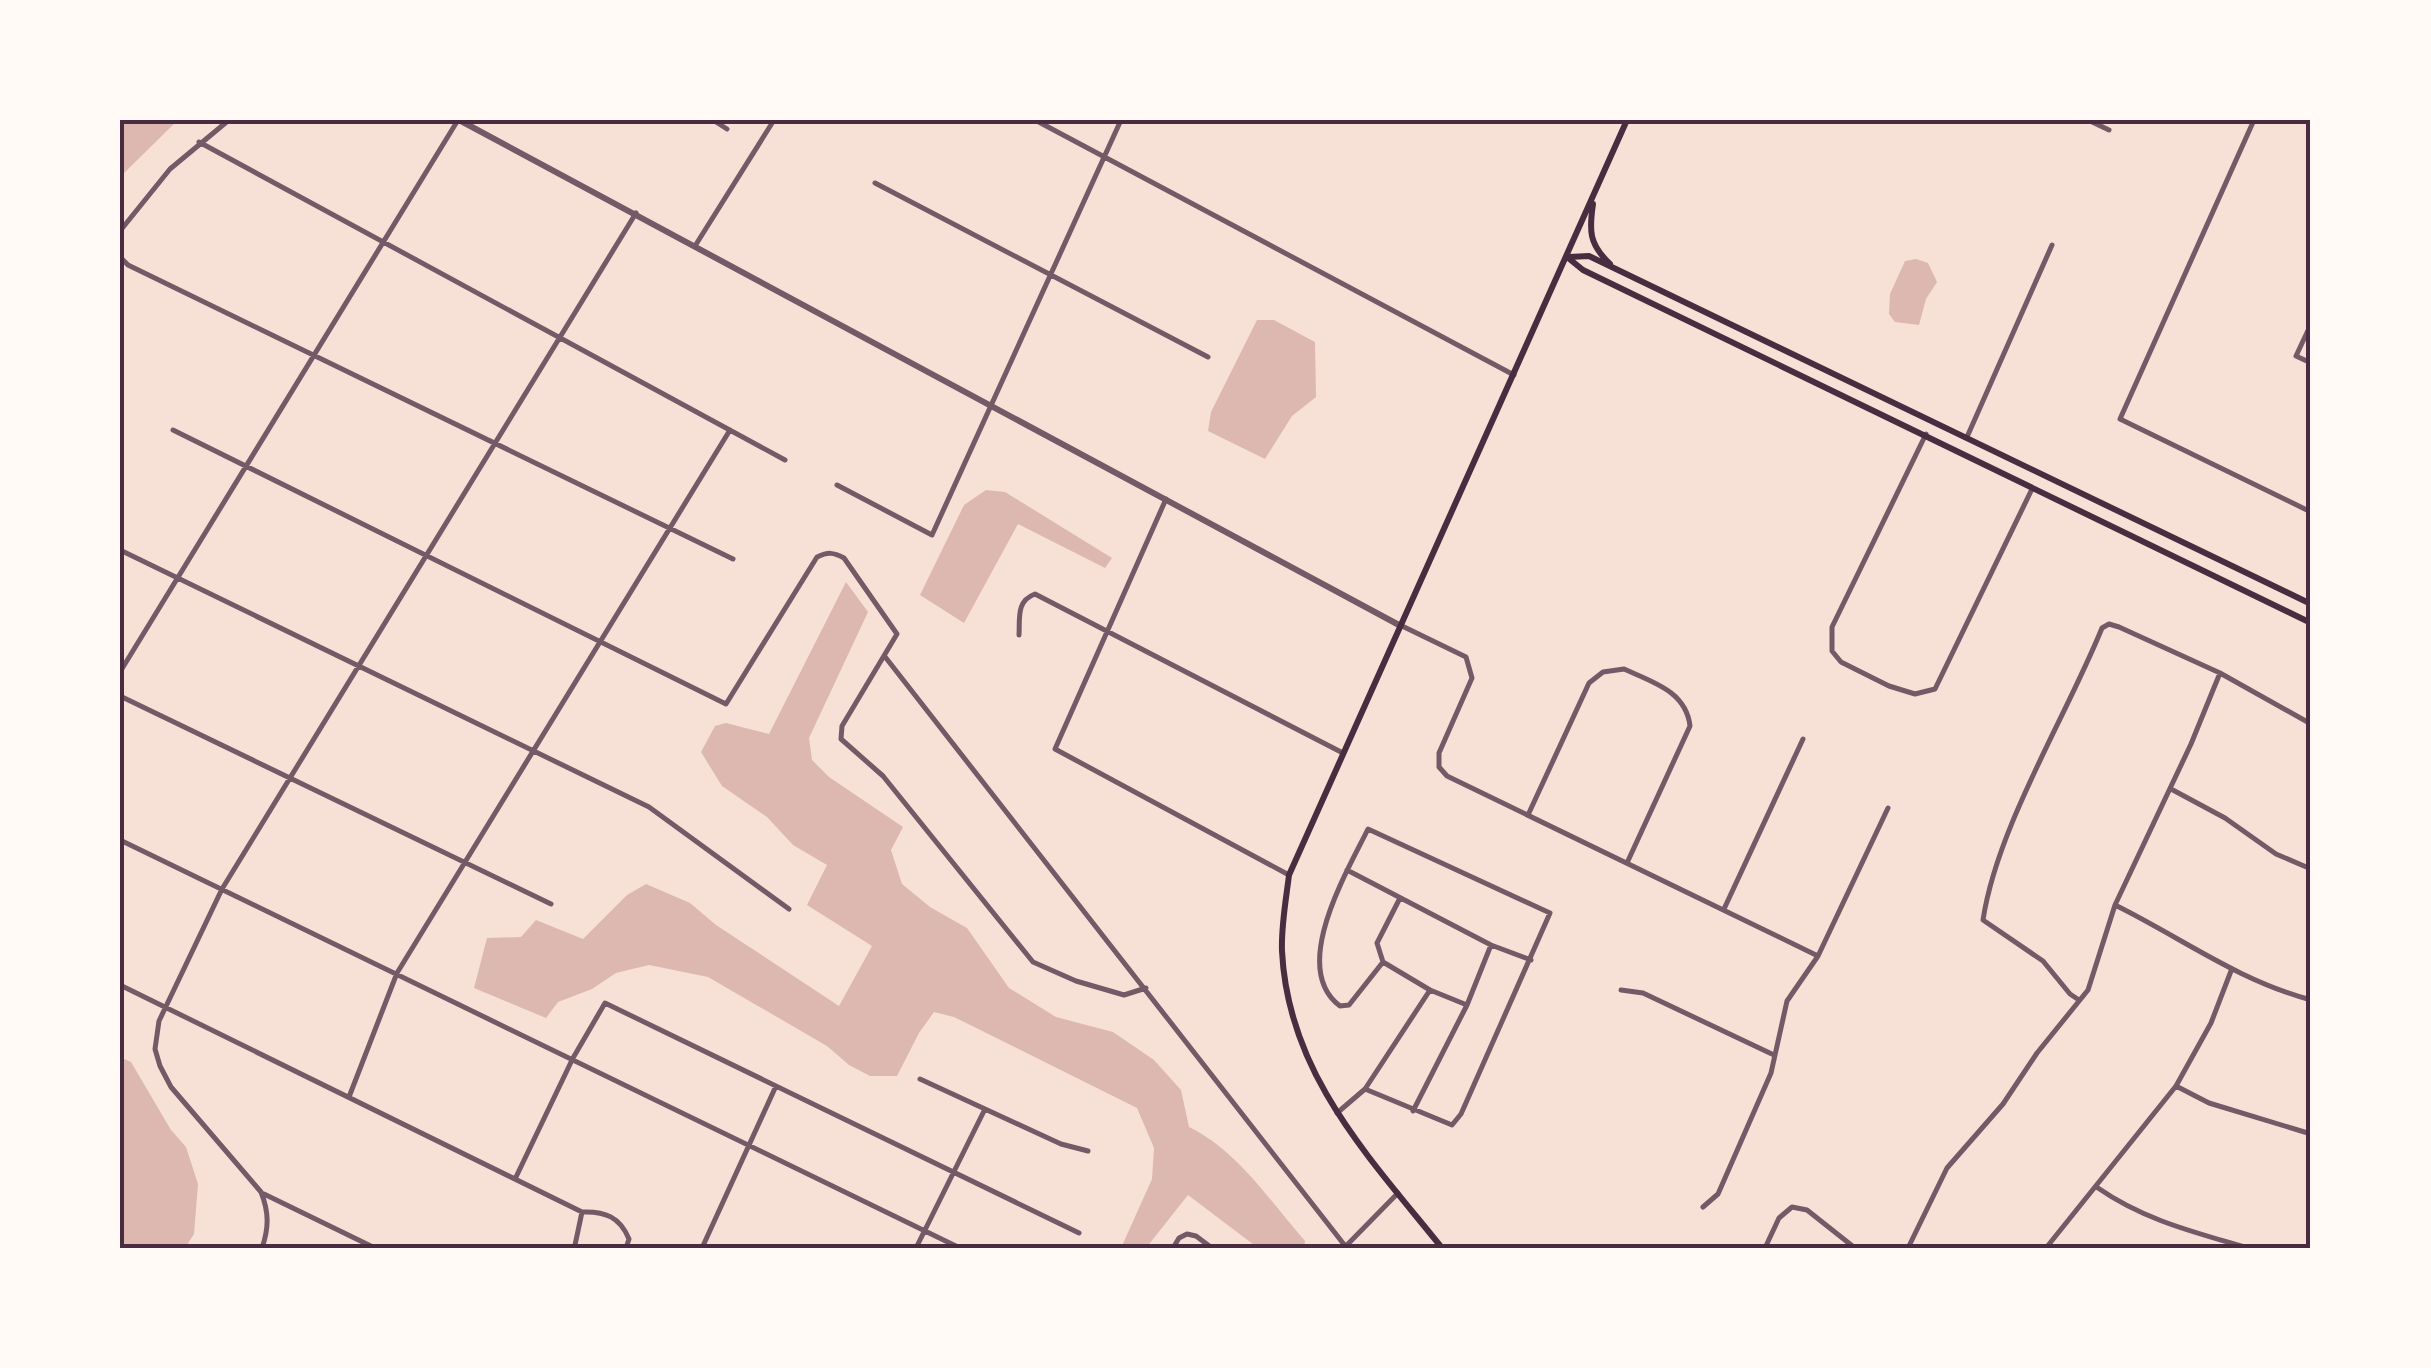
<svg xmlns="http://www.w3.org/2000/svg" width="2431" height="1368" font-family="'Fira Sans Condensed',sans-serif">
  <rect width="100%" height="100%" fill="#f7e1d7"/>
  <!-- water -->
  <path fill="#dcb8b0" d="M120,120H178L120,177Z
    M1916,259L1928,263L1937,282L1926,299L1919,325L1895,322L1889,314L1890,294L1905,261Z
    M1257,320H1274L1315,342L1316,397L1292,416L1265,459L1208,431L1211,412Z
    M986,490L1005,492L1112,558L1105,568L1018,524L964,623L920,595L964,505Z
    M846,582L868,612L809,738L812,760L829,777L903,827L891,850L902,884L930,907L967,928L1009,988L1056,1017L1113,1032L1154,1060L1181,1090L1189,1127C1237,1150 1270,1201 1305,1241L1304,1248H1258L1188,1195L1146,1248H1121L1152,1179L1154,1148L1137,1108L954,1017L934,1012L919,1033L897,1076H870L849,1065L827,1046L708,977L649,965L616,973L592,989L558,1002L546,1018L474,988L487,938L521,937L536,920L583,939L627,895L646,884L690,903L716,925L839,1006L872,946L807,905L827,865L793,845L767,817L722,786L701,752L715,726L726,723L769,734Z
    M120,1057L131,1062L171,1130L186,1147L198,1184L194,1234L185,1248H120Z"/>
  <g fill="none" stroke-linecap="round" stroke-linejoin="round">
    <!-- minor -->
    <path stroke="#755966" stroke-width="5" d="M713,120L727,129
      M1035,120L1514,375
      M2088,120L2109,130
      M2254,120L2120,419L2311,512
      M2299,120L2311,122
      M199,142L785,460
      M875,183L1208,357
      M120,231L170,169L229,120
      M695,246L774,120
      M120,257L128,265L733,559
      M2311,324L2296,356L2311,363
      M173,430L726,704L817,557C828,552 833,552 844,558L897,634L842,726L841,739L883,776L1033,962L1076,981L1124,995L1146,988
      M1926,434L1832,627V651L1841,662L1889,686L1915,694L1935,689L2032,489
      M1967,437L2052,245
      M837,485L932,535L1121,120
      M1166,499L1055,749L1289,875
      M120,550L649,807L789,909
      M1400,625L1466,657L1472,678L1439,753V767L1447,776L1818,956
      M1019,635C1020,618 1016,601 1035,594L1341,752
      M886,658L1346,1247
      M120,672L458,120
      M120,696L551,904
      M2171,789L2225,818L2276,854L2311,869
      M1528,815L1589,683L1603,672L1624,669C1652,682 1686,691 1690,726L1627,863
      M120,840L960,1248
      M1347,870L1491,945L1531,960
      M1400,898L1377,943L1383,962L1430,990L1467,1005
      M2115,905C2182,938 2237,980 2311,1000
      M1724,909L1803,739
      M120,985L582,1212
      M1621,990L1643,993L1774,1055
      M2079,1000L2070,994L2043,961L1983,920C1997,827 2066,717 2102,628L2109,624L2119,627L2220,673L2311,724
      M920,1079L1061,1144L1088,1151
      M2176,1086L2209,1103L2311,1134
      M1365,1089L1452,1125L1461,1114L1550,913L1368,829C1347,872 1289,968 1340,1006L1349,1005L1383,962
      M349,1097L397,973L730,430
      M1413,1111L1467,1005L1491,945
      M1337,1113L1365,1089L1430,990
      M516,1177L573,1058L605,1003L1079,1233
      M2098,1188C2144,1220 2194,1232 2248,1248
      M264,1194L375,1248
      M1703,1207L1718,1194L1771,1073L1787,1001L1818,956L1888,808
      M262,1248C269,1228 269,1212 261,1192L171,1087L160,1066L155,1049L159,1021L222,889L636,213
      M579,1248L575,1245L582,1212C605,1211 620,1217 629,1239L626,1248
      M702,1248L776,1086
      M916,1248L985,1109
      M1173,1248L1179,1238L1187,1234L1196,1236L1212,1248
      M1344,1248L1398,1193
      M1765,1248L1779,1218L1792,1207L1807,1210L1855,1248
      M1908,1248L1947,1168L2003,1104L2037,1053L2088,990L2115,905L2191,744L2220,673
      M2046,1248L2176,1086L2211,1023L2231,971"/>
    <!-- tertiary -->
    <path stroke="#755966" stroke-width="6" d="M459,120L1399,625"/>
    <!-- secondary -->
    <path stroke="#4a2c40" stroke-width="6" d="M1593,204C1589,231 1589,244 1610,264
      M1567,257L1583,270L2311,623
      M1569,257L1589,256L2311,604
      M1442,1248C1369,1157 1288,1074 1282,951C1281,926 1286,900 1289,875L1627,120"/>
  </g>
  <!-- border -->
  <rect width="2431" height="1368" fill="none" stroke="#fffaf5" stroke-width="245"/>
  <rect x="122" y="122" width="2186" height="1124" fill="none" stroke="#4a2c40" stroke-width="4"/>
</svg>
